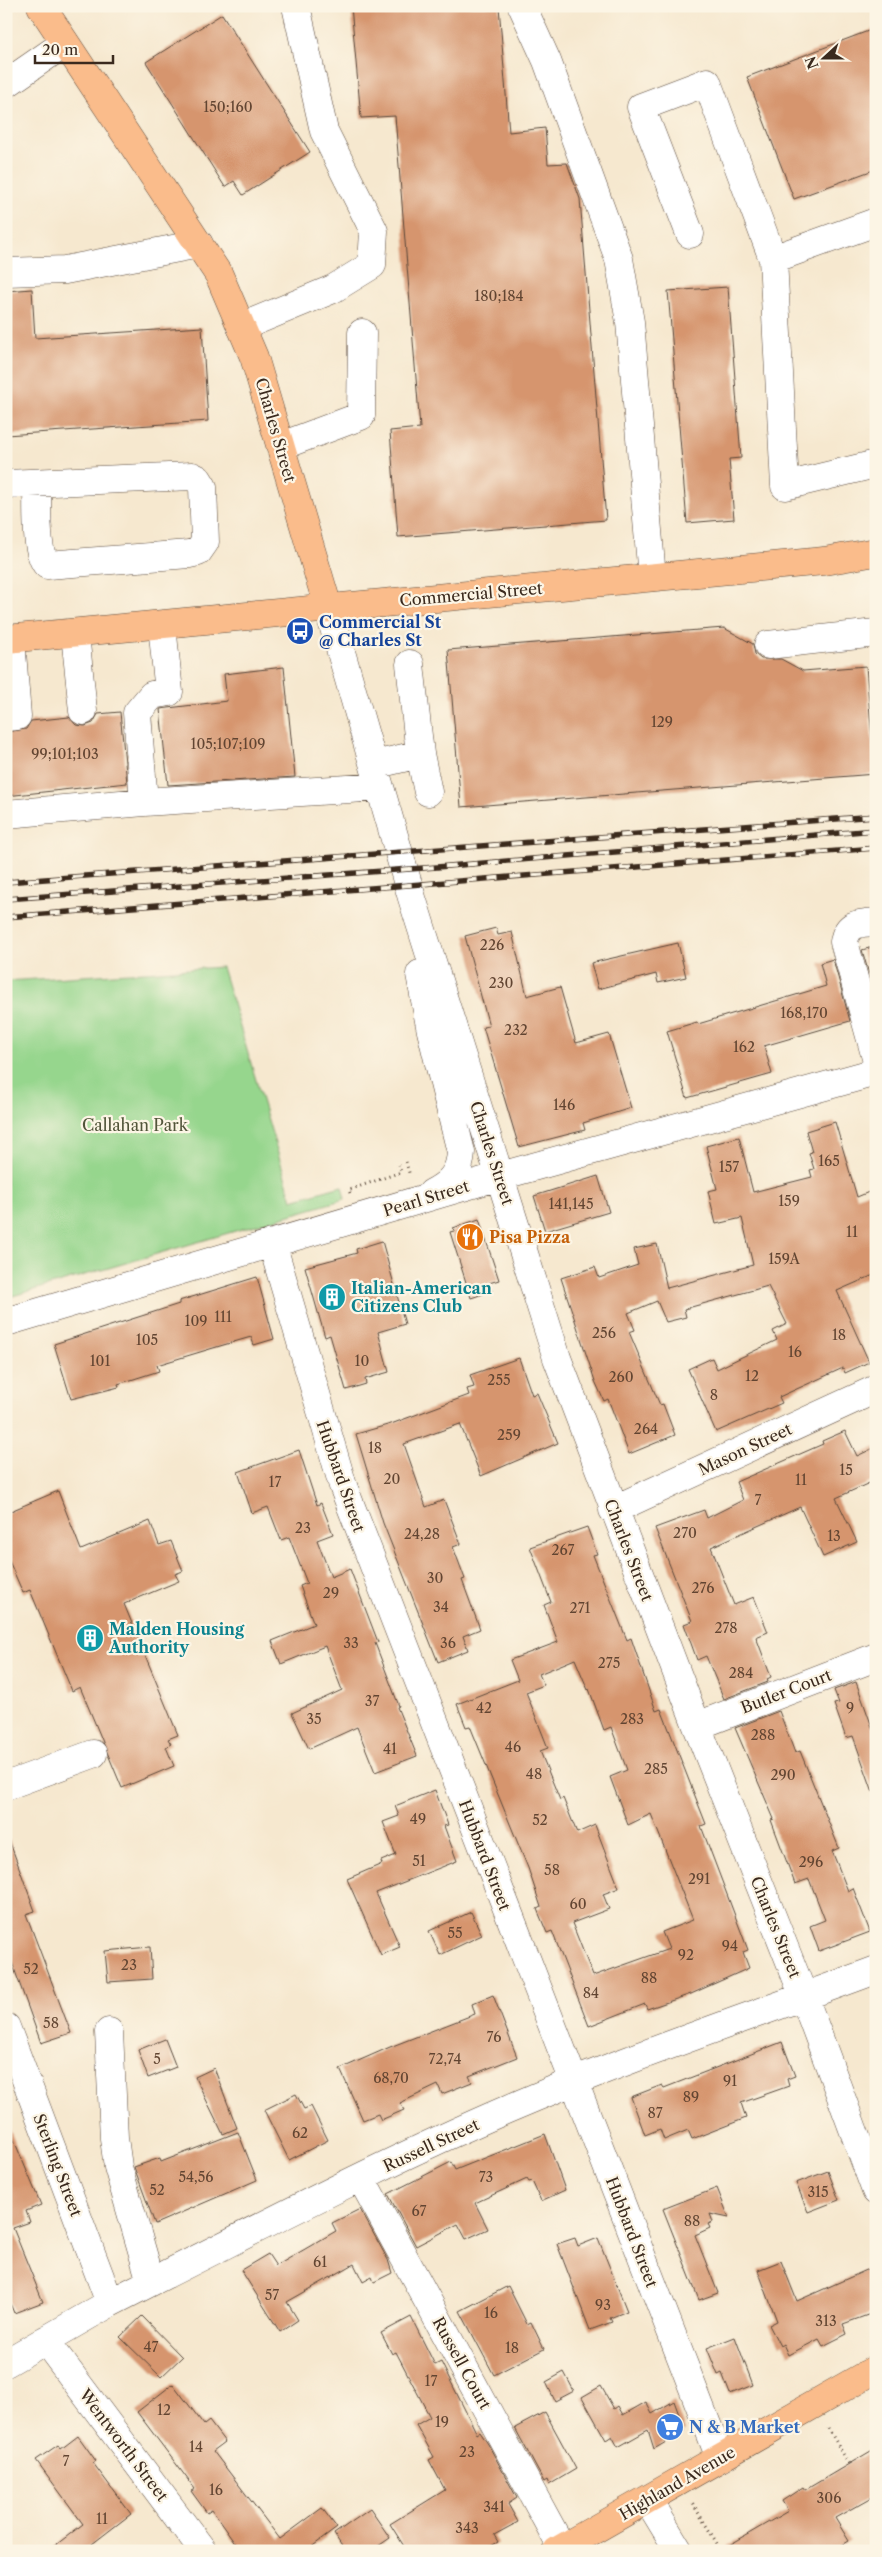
<svg xmlns="http://www.w3.org/2000/svg" width="882" height="2557" font-family="'Libre Caslon Text',serif">
  <rect width="100%" height="100%" fill="#fcf5e5"/>
  <filter id="ink" filterUnits="userSpaceOnUse"><feTurbulence type="fractalNoise" baseFrequency=".02" numOctaves="2"/><feDisplacementMap in="SourceGraphic" scale="10" xChannelSelector="R" yChannelSelector="G"/><feConvolveMatrix kernelMatrix="1 2 1 2 8 2 1 2 1" color-interpolation-filters="sRGB"/></filter>
  <filter id="wash" filterUnits="userSpaceOnUse"><feTurbulence type="fractalNoise" baseFrequency=".0096" numOctaves="4" result="noise"/><feDisplacementMap in="SourceGraphic" scale="20" xChannelSelector="R" yChannelSelector="G"/><feGaussianBlur stdDeviation="1.12" result="paint"/><feColorMatrix in="noise" values="0 0 0 0 0 0 0 0 0 0 0 0 0 0 0 0 0 1.4 0 .05"/><feComposite in="paint" operator="in"/></filter>
  <g filter="url(#wash)">
    <rect width="100%" height="100%" fill="#f6e8cf"/>
    <!-- green -->
    <path fill="#96d68d" stroke="#688056" d="M222,967L292,1200L342,1186L345,1199L6,1298V981Z"/>
    <g id="blocks">
      <!-- building -->
      <path fill="#d6956e" fill-rule="evenodd" d="M351,6H499L509,132L545,128L548,164L567,163L580,199L606,520L398,537L390,431L420,428L395,116L361,118Z
        M222,14L310,152L243,195L234,181L225,187L146,62Z
        M876,28V169L794,199L747,77Z
        M728,287L741,458L729,459L734,519L687,523L668,291Z
        M32,289L35,338L202,327L208,421L6,435V291Z
        M724,628L753,644L755,654L761,659H781L803,671L866,666L875,774L461,807L448,650Z
        M284,667L295,777L168,785L160,709L227,701L224,674Z
        M120,712L127,783L6,796V732L26,729L31,721L69,717L76,725L85,726L93,723L98,714Z
        M496,928L498,935L512,932L527,996L560,987L576,1043L609,1034L631,1108L583,1123L585,1130L519,1147L483,1027L489,1026L465,936Z
        M678,943L686,977L658,983L656,974L598,989L591,963Z
        M876,946V998L862,950Z
        M833,959L850,1021L764,1046L772,1074L687,1098L667,1031L697,1022L698,1024L826,986L820,963Z
        M835,1122L857,1197L876,1189V1274L837,1291L869,1362L845,1373L843,1368L779,1397L782,1403L716,1432L688,1369L712,1358L717,1369L777,1340L773,1331L787,1324L768,1286L684,1309L686,1317L666,1322L657,1301L628,1313L635,1330L629,1332L660,1405L663,1404L675,1435L629,1454L608,1399L604,1401L595,1381L561,1278L595,1267L599,1278L638,1265L634,1249L657,1244L667,1288L753,1265L742,1218L716,1224L708,1191L717,1189L706,1146L739,1137L753,1192L812,1177L810,1170L814,1169L809,1153L812,1152L806,1131Z
        M598,1176L609,1212L545,1231L534,1196Z
        M479,1219L499,1280L489,1283L492,1291L471,1298L450,1232L454,1231L453,1228Z
        M382,1241L405,1324L378,1332L389,1372L365,1379L366,1384L346,1390L330,1335L325,1337L305,1267L357,1253L356,1249Z
        M257,1277L274,1339L254,1345L251,1337L220,1346L157,1365L159,1371L118,1384L119,1387L71,1399L54,1344L179,1304V1301Z
        M519,1358L532,1395L537,1393L558,1443L481,1476L460,1424L404,1444L426,1507L444,1500L461,1544L453,1547L465,1579L462,1580L480,1629L463,1636L468,1650L438,1662L383,1523L356,1434L391,1424L469,1395L467,1389L474,1387L470,1375Z
        M845,1431L857,1456L876,1447V1480L836,1498L857,1542L823,1557L800,1507L711,1547L734,1605L754,1597L768,1632L756,1637L771,1677L767,1679L768,1682L724,1699L706,1656L697,1660L684,1624L692,1621L655,1528L704,1510L707,1518L743,1500L736,1482L823,1444L822,1441Z
        M299,1450L317,1505L321,1503L333,1534L317,1540L331,1577L350,1569L378,1642L375,1643L399,1706L397,1707L417,1756L375,1772L357,1727L309,1749L292,1713L342,1690L325,1646L281,1664L272,1641L314,1624L300,1586L307,1583L289,1537L281,1540L268,1507L252,1513L238,1472Z
        M58,1491L81,1550L150,1521L159,1545L171,1541L183,1571L175,1574L179,1581L124,1604L178,1735L168,1739L171,1744L166,1747L174,1766L122,1788L80,1687L72,1691L30,1590L23,1593L6,1554V1513Z
        M587,1527L597,1554L593,1555L627,1640L631,1638L656,1711L661,1709L706,1824L701,1826L748,1950L743,1952L749,1968L691,1994L647,2009L645,2004L589,2026L552,1931L547,1933L537,1909L541,1907L528,1868L470,1726L466,1727L457,1704L518,1680L510,1660L558,1642L544,1605L551,1602L530,1547ZM575,1659L588,1690L589,1689L604,1730L611,1727L627,1770L610,1777L628,1825L651,1814L693,1920L662,1932L669,1949L593,1976L572,1923L609,1909L603,1894L619,1888L595,1825L577,1833L563,1798L560,1800L540,1751L548,1748L526,1692L544,1685L539,1674Z
        M856,1682L876,1738V1791L873,1792L853,1736L846,1738L834,1704L839,1703L834,1690Z
        M779,1711L795,1753L800,1751L839,1848L832,1851L848,1891L853,1888L870,1932L819,1951L810,1926L825,1920L809,1879L795,1884L771,1820L774,1819L735,1728Z
        M435,1790L448,1825L444,1826L457,1861L376,1893L400,1947L381,1955L347,1879L382,1864L381,1861L396,1855L383,1822L399,1816L395,1806Z
        M6,1840H9L35,1911L26,1914L71,2033L41,2043L6,1946Z
        M471,1912L482,1935L440,1955L429,1931Z
        M150,1947L152,1979L108,1982L105,1951Z
        M493,1995L517,2057L469,2076L472,2082L442,2094L438,2085L400,2103L404,2110L381,2120L378,2114L363,2120L340,2069L390,2047L475,2014L472,2004Z
        M165,2039L176,2067L148,2078L138,2050Z
        M782,2042L795,2076L787,2079L789,2086L741,2103L746,2118L692,2139L688,2130L664,2140L660,2129L645,2135L631,2097L662,2085L664,2088Z
        M214,2068L237,2128L223,2134L195,2077Z
        M296,2094L304,2109L311,2106L328,2140L289,2160L264,2110Z
        M6,2121L41,2205L26,2211L30,2222L13,2228L43,2302L14,2313L6,2294Z
        M238,2132L257,2180L155,2224L134,2167L160,2158L161,2162Z
        M545,2134L565,2190L541,2201L532,2181L529,2182L527,2179L475,2203L488,2229L466,2239L458,2224L416,2246L388,2194L451,2162L455,2170Z
        M828,2171L839,2200L808,2212L796,2183Z
        M717,2188L729,2218L710,2214L713,2222L708,2224L710,2228L695,2235L718,2293L699,2300L663,2209Z
        M360,2209L388,2260L392,2273L374,2282L372,2277L363,2282L354,2264L287,2302L298,2320L280,2332L241,2270L268,2254L276,2266L336,2231L332,2223Z
        M575,2238L578,2246L598,2238L627,2311L610,2318L612,2322L590,2330L557,2244Z
        M781,2261L797,2301L869,2269L876,2285V2312L843,2324L847,2334L823,2346L819,2339L788,2355L783,2344L780,2346L769,2325L777,2321L758,2270Z
        M508,2286L527,2324L531,2322L544,2349L494,2375L460,2311Z
        M142,2316L182,2357L161,2377L120,2337Z
        M411,2317L435,2365L441,2362L477,2434L480,2432L488,2444L517,2498L508,2504L518,2522L494,2535L498,2542L482,2551H407L390,2524L445,2490L429,2460L434,2457L416,2425L430,2417L396,2352L392,2354L381,2333Z
        M735,2337L753,2385L730,2394L722,2373L718,2375L707,2348Z
        M564,2372L574,2391L555,2401L546,2382Z
        M173,2384L204,2425L209,2421L225,2442L213,2451L280,2539L322,2508L337,2528L306,2551H241L212,2510L207,2513L191,2491L195,2489L137,2412Z
        M601,2386L614,2409L618,2406L623,2415L646,2402L652,2414L674,2401L685,2431L654,2449L648,2430L618,2447L612,2436L606,2440L582,2397Z
        M545,2412L576,2469L549,2485L547,2480L544,2482L515,2428Z
        M78,2436L96,2461L93,2463L131,2514L83,2551H48L83,2524L36,2460L58,2445L61,2449Z
        M876,2448V2495L835,2518L849,2541L832,2551H719L788,2511L782,2501L803,2487L805,2490Z
        M370,2509L390,2538L371,2551H345L334,2534Z"/>
    </g>
  </g>
  <g filter="url(#ink)">
    <use href="#blocks" fill-opacity="0" stroke="#574639" stroke-width="1"/>
    <g fill="none" stroke-linecap="round" stroke-linejoin="round">
      <!-- minor casing -->
      <g stroke="#574639" stroke-width="29">
        <path id="minor" d="M522,6L547,61L619,259L630,322L652,577
          M6,84L65,43
          M690,234L641,107L707,82L773,259L876,222
          M773,259L785,486L876,464
          M6,272L65,270L199,244
          M241,327L333,289L372,265L374,231L324,131L296,6
          M281,446L361,416L362,333
          M6,484L192,476L198,479L203,487L205,542L198,552L189,554L47,565C34,551 38,503 37,483
          M328,607L412,898L557,1358L697,1726L804,1997L876,2191
          M75,634L83,711
          M768,645L876,633
          M6,717L17,716L11,639
          M420,754L428,792
          M374,765L420,754L410,664
          M144,802L137,713L152,695L169,692L162,626
          M6,814L144,802L380,787
          M876,922C859,923 847,923 844,942L876,1058
          M420,974L431,1031L461,1152C460,1173 450,1184 432,1193
          M272,1243L343,1486L720,2458
          M6,1322L500,1176L876,1072
          M613,1510L876,1389
          M697,1726L876,1657
          M6,1786L93,1754
          M6,2027L110,2303
          M109,2032L114,2138L118,2167L151,2282
          M361,2178L562,2548
          M45,2340L203,2551
          M6,2363L110,2303L151,2282C269,2223 387,2161 508,2109C628,2057 753,2016 876,1970
          M648,2500L679,2551"/>
      </g>
      <!-- major casing -->
      <g stroke="#574639" stroke-width="29">
        <path id="major" d="M41,6L219,275L254,357L328,607
          M6,639L824,561L876,552
          M557,2551L876,2369"/>
      </g>
      <!-- path -->
      <path stroke="#574639" stroke-width="3" stroke-dasharray="1 4" stroke-linecap="butt" d="M406,1162L410,1176
        M350,1193L349,1190L401,1172L399,1165
        M828,2428L849,2464
        M693,2504L718,2545"/>
      <!-- minor -->
      <use href="#minor" stroke="#fff" stroke-width="28"/>
      <!-- major -->
      <use href="#major" stroke="#fabc8b" stroke-width="28"/>
      <!-- rail casing -->
      <g stroke="#3b2a1e" stroke-width="5.5">
        <path id="rail" d="M6,882L876,816
          M6,899L437,867L876,830
          M6,917L876,848"/>
      </g>
      <!-- rail -->
      <use href="#rail" stroke="#fcf5e5" stroke-width="4" stroke-dasharray="11" stroke-linecap="butt"/>
    </g>
  </g>
  <!-- icons -->
  <defs>
    <g id="bus-disc" transform="scale(1.4375)"><circle r="9.5" fill="#1a4fb4" stroke="#fcf5e5"/><path d="M-5-6H5V4H4V6H2V4H-2V6H-4V4H-5ZM-3.5-4V0h7V-4ZM-3.5 1.2v1.5H-2V1.2ZM2 1.2v1.5H3.5V1.2Z" fill="#fff"/></g>
    <g id="restaurant-disc" transform="scale(1.4375)"><circle r="9.5" fill="#e8710a" stroke="#fcf5e5"/><path d="M-5-6h1v4h1v-4h1v4h1v-4h1v5L-1.5 .5V6h-2V.5L-5-1ZM5-6V6H3V1.5H1.5Q1.5-4 5-6Z" fill="#fff"/></g>
    <g id="building-disc" transform="scale(1.4375)"><circle r="9.5" fill="#0f9aa8" stroke="#fcf5e5"/><path d="M-4-6H4V6H1V3H-1V6H-4ZM-2.5-4.3h1.7v1.8h-1.7ZM.8-4.3h1.7v1.8H.8ZM-2.5-1h1.7V.8h-1.7ZM.8-1h1.7V.8H.8Z" fill="#fff"/></g>
    <g id="supermarket-disc" transform="scale(1.4375)"><circle r="9.5" fill="#3f7fe0" stroke="#fcf5e5"/><path d="M-6-5.5h2.5l.6 2H6L4.5 2H-2.5L-4.4-4H-6ZM-1.5 3.2a1.3 1.3 0 1 0 .1 0ZM3 3.2a1.3 1.3 0 1 0 .1 0Z" fill="#fff"/></g>
  </defs>
  <g fill-rule="evenodd">
    <use href="#bus-disc" x="300" y="631"/>
    <use href="#restaurant-disc" x="470" y="1237"/>
    <use href="#building-disc" x="332" y="1297"/>
    <use href="#building-disc" x="90" y="1638"/>
    <use href="#supermarket-disc" x="670" y="2427"/>
  </g>
  <g text-anchor="middle" dominant-baseline="central" stroke-width="4.5" stroke-linejoin="round" paint-order="stroke">
    <!-- number labels -->
    <g font-size="14" fill="#624532">
      <text x="228" y="107">150;160</text>
      <text x="499" y="296">180;184</text>
      <text x="662" y="722">129</text>
      <text x="228" y="744">105;107;109</text>
      <text x="65" y="754">99;101;103</text>
      <text x="492" y="945">226</text>
      <text x="501" y="983">230</text>
      <text x="804" y="1013">168,170</text>
      <text x="516" y="1030">232</text>
      <text x="744" y="1047">162</text>
      <text x="564" y="1105">146</text>
      <text x="829" y="1161">165</text>
      <text x="729" y="1167">157</text>
      <text x="789" y="1201">159</text>
      <text x="571" y="1204">141,145</text>
      <text x="852" y="1232">11</text>
      <text x="784" y="1259">159A</text>
      <text x="223" y="1317">111</text>
      <text x="196" y="1321">109</text>
      <text x="604" y="1333">256</text>
      <text x="839" y="1335">18</text>
      <text x="147" y="1340">105</text>
      <text x="795" y="1352">16</text>
      <text x="100" y="1361">101</text>
      <text x="362" y="1361">10</text>
      <text x="752" y="1376">12</text>
      <text x="621" y="1377">260</text>
      <text x="499" y="1380">255</text>
      <text x="714" y="1395">8</text>
      <text x="646" y="1429">264</text>
      <text x="509" y="1435">259</text>
      <text x="375" y="1448">18</text>
      <text x="846" y="1470">15</text>
      <text x="392" y="1479">20</text>
      <text x="801" y="1480">11</text>
      <text x="275" y="1482">17</text>
      <text x="758" y="1500">7</text>
      <text x="303" y="1528">23</text>
      <text x="685" y="1533">270</text>
      <text x="422" y="1534">24,28</text>
      <text x="834" y="1536">13</text>
      <text x="563" y="1550">267</text>
      <text x="435" y="1578">30</text>
      <text x="703" y="1588">276</text>
      <text x="331" y="1593">29</text>
      <text x="441" y="1607">34</text>
      <text x="580" y="1608">271</text>
      <text x="726" y="1628">278</text>
      <text x="351" y="1643">33</text>
      <text x="448" y="1643">36</text>
      <text x="609" y="1663">275</text>
      <text x="741" y="1673">284</text>
      <text x="372" y="1701">37</text>
      <text x="484" y="1708">42</text>
      <text x="850" y="1708">9</text>
      <text x="314" y="1719">35</text>
      <text x="632" y="1719">283</text>
      <text x="763" y="1735">288</text>
      <text x="513" y="1747">46</text>
      <text x="390" y="1749">41</text>
      <text x="656" y="1769">285</text>
      <text x="534" y="1774">48</text>
      <text x="783" y="1775">290</text>
      <text x="418" y="1819">49</text>
      <text x="540" y="1820">52</text>
      <text x="419" y="1861">51</text>
      <text x="811" y="1862">296</text>
      <text x="552" y="1870">58</text>
      <text x="699" y="1879">291</text>
      <text x="578" y="1904">60</text>
      <text x="455" y="1933">55</text>
      <text x="730" y="1946">94</text>
      <text x="686" y="1955">92</text>
      <text x="129" y="1965">23</text>
      <text x="31" y="1969">52</text>
      <text x="649" y="1978">88</text>
      <text x="591" y="1993">84</text>
      <text x="51" y="2023">58</text>
      <text x="494" y="2037">76</text>
      <text x="157" y="2059">5</text>
      <text x="445" y="2059">72,74</text>
      <text x="391" y="2078">68,70</text>
      <text x="730" y="2081">91</text>
      <text x="691" y="2097">89</text>
      <text x="655" y="2113">87</text>
      <text x="300" y="2133">62</text>
      <text x="196" y="2177">54,56</text>
      <text x="486" y="2177">73</text>
      <text x="157" y="2190">52</text>
      <text x="818" y="2192">315</text>
      <text x="419" y="2211">67</text>
      <text x="692" y="2221">88</text>
      <text x="320" y="2262">61</text>
      <text x="272" y="2295">57</text>
      <text x="603" y="2305">93</text>
      <text x="491" y="2313">16</text>
      <text x="826" y="2321">313</text>
      <text x="151" y="2347">47</text>
      <text x="512" y="2348">18</text>
      <text x="431" y="2381">17</text>
      <text x="164" y="2410">12</text>
      <text x="442" y="2422">19</text>
      <text x="196" y="2447">14</text>
      <text x="467" y="2452">23</text>
      <text x="66" y="2461">7</text>
      <text x="216" y="2490">16</text>
      <text x="829" y="2498">306</text>
      <text x="494" y="2507">341</text>
      <text x="102" y="2519">11</text>
      <text x="467" y="2528">343</text>
    </g>
    <!-- street labels -->
    <g font-size="16" fill="#3b2a1e" stroke="#fcf5e5">
      <text transform="translate(276 430) rotate(74)">Charles Street</text>
      <text transform="translate(471 594) rotate(-5)">Commercial Street</text>
      <text transform="translate(492 1153) rotate(72)">Charles Street</text>
      <text transform="translate(426 1198) rotate(-17)">Pearl Street</text>
      <text transform="translate(745 1449) rotate(-25)">Mason Street</text>
      <text transform="translate(341 1476) rotate(71)">Hubbard Street</text>
      <text transform="translate(629 1550) rotate(69)">Charles Street</text>
      <text transform="translate(786 1691) rotate(-21)">Butler Court</text>
      <text transform="translate(485 1855) rotate(69)">Hubbard Street</text>
      <text transform="translate(776 1927) rotate(68)">Charles Street</text>
      <text transform="translate(431 2145) rotate(-25)">Russell Street</text>
      <text transform="translate(58 2165) rotate(69)">Sterling Street</text>
      <text transform="translate(632 2232) rotate(69)">Hubbard Street</text>
      <text transform="translate(462 2363) rotate(61)">Russell Court</text>
      <text transform="translate(124 2445) rotate(53)">Wentworth Street</text>
      <text transform="translate(677 2483) rotate(-30)">Highland Avenue</text>
    </g>
    <!-- transit labels -->
    <g font-size="16" font-weight="bold" fill="#164399" stroke="#fcf5e5" text-anchor="start">
      <text x="319" y="622">Commercial St<tspan x="319" dy="18">@ Charles St</tspan></text>
    </g>
    <!-- park labels -->
    <g font-size="16" fill="#52553a" stroke="#fcf5e5">
      <text x="135" y="1125">Callahan Park</text>
    </g>
    <!-- food labels -->
    <g font-size="16" font-weight="bold" fill="#c56008" stroke="#fcf5e5" text-anchor="start">
      <text x="489" y="1237">Pisa Pizza</text>
    </g>
    <!-- culture labels -->
    <g font-size="16" font-weight="bold" fill="#0d838f" stroke="#fcf5e5" text-anchor="start">
      <text x="351" y="1288">Italian-American<tspan x="351" dy="18">Citizens Club</tspan></text>
      <text x="109" y="1629">Malden Housing<tspan x="109" dy="18">Authority</tspan></text>
    </g>
    <!-- shop labels -->
    <g font-size="16" font-weight="bold" fill="#366cbe" stroke="#fcf5e5" text-anchor="start">
      <text x="689" y="2427">N &amp; B Market</text>
    </g>
  </g>
  <!-- margin -->
  <rect width="882" height="2557" fill="none" stroke="#fcf5e5" stroke-width="25"/>
  <!-- north arrow -->
  <g transform="translate(824 58) rotate(249)" stroke="#fcf5e5" stroke-width="4" paint-order="stroke">
  <path d="M0-4L9 19L0 12L-9 19Z" fill="#3b2a1e"/>
  <text y="-8" font-size="14" font-weight="bold" text-anchor="middle" fill="#3b2a1e">N</text>
  </g>
  <!-- scale -->
  <path d="M35 55v8h78v-8" fill="none" stroke="#3b2a1e" stroke-width="2.5"/>
  <text x="42" y="55" font-size="15" fill="#3b2a1e" stroke="#fcf5e5" stroke-width="4" paint-order="stroke">20 m</text>
</svg>
